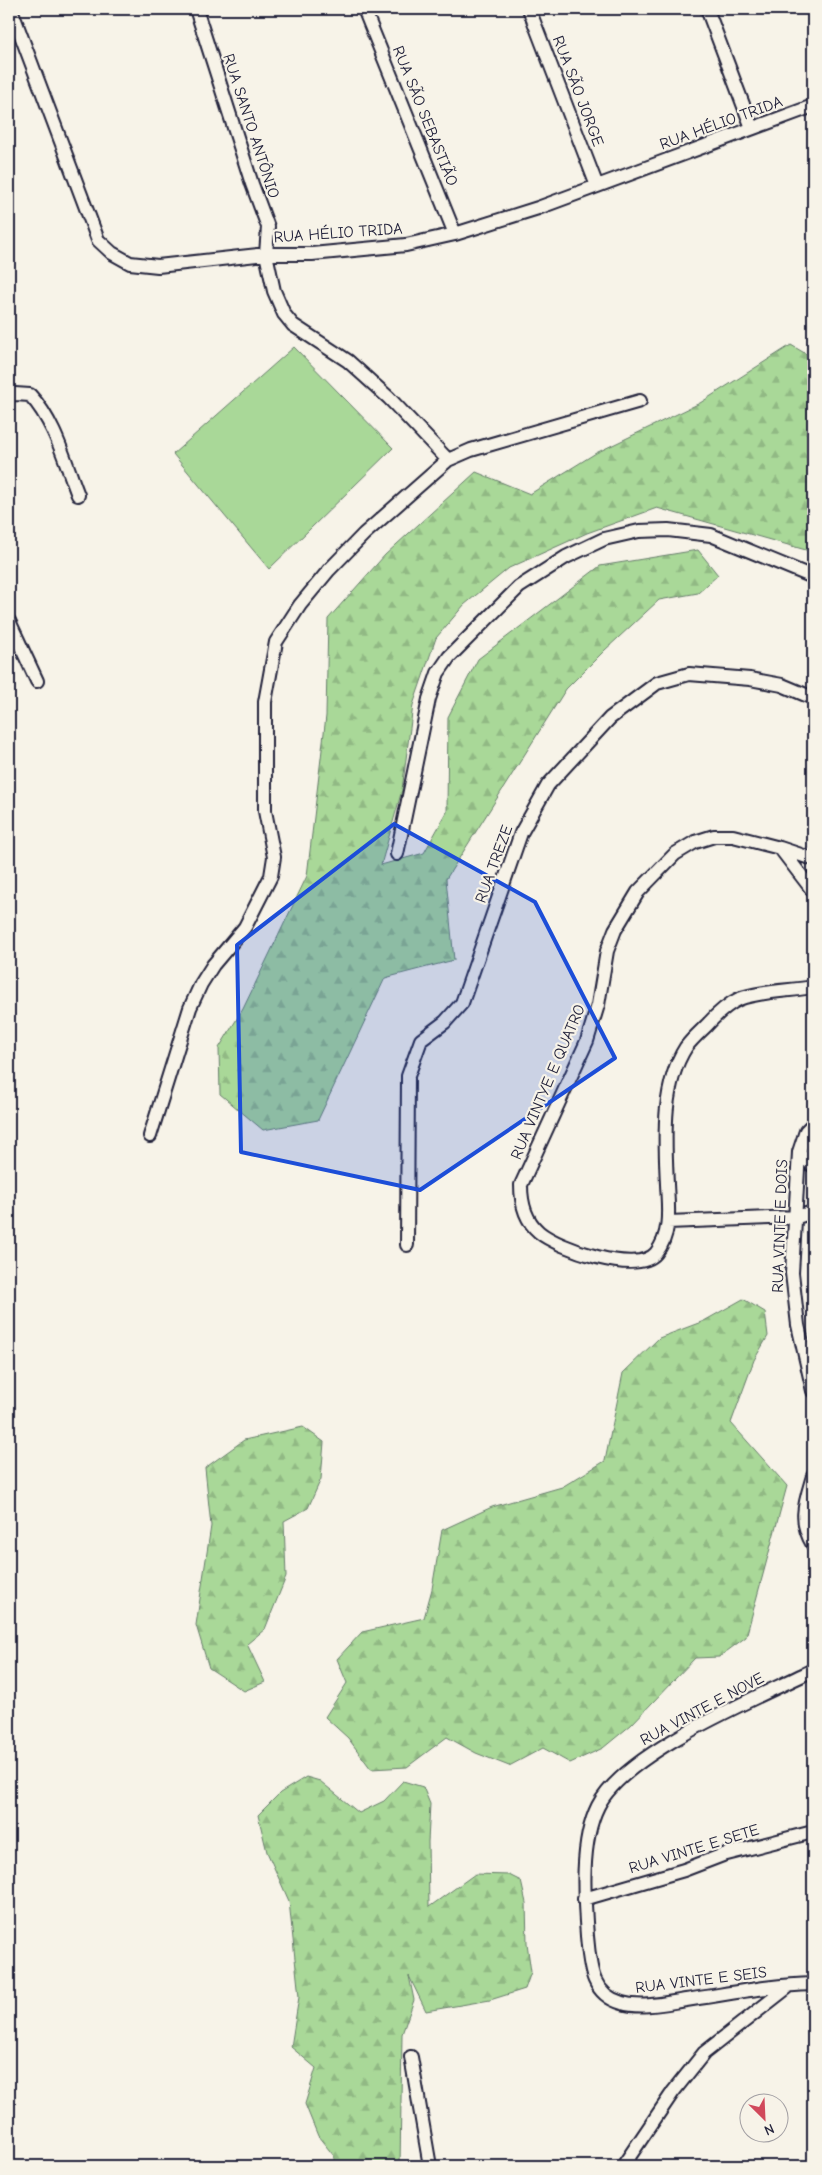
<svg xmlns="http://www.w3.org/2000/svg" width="822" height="2175" font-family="'Comic Neue',sans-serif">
  <defs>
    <pattern id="forest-firs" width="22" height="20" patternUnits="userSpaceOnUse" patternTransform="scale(1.25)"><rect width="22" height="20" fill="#a9d898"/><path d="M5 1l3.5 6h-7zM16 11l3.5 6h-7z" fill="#91b984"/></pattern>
  </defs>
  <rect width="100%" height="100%" fill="#f7f3e8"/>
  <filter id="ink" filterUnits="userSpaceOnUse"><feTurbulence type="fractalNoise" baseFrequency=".02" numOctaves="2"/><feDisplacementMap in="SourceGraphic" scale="10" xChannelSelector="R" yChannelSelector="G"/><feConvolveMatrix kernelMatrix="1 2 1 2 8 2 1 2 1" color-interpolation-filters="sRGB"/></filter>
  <g filter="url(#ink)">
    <!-- forest -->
    <path fill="url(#forest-firs)" stroke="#667d6a" d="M791,345L813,358V552L657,508L587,533L509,568L464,605L436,638L413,705L402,790L381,865L424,853L447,812L448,717L478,659L600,566L698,550L718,575L698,593L659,600L605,650L566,689L446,879L454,960L385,978L318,1120L263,1130L220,1094L219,1048L243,1009L307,876L326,716L328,619L385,555L476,472L530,494L596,453L700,403Z
      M743,1299L765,1312L768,1336L754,1360L731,1423L787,1486L746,1637L719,1657L695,1658L631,1725L603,1748L570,1763L543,1748L509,1766L476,1753L447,1737L407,1767L371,1769L348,1738L325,1717L347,1683L337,1659L362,1632L424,1618L432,1589L442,1530L492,1507L562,1487L605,1461L623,1373L659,1338L704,1321Z
      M303,1427L324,1442L321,1479L308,1508L284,1521L286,1577L265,1629L247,1644L265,1682L244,1691L209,1668L196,1625L211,1526L205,1468L244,1440Z
      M306,1777L320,1781L359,1813L384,1801L403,1781L423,1787L430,1804L428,1842L429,1907L475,1874L509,1875L521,1881L526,1903L527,1943L531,1972L525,1989L490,2000L426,2011L409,1976L414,2000L402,2034L400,2166H334V2156L318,2136L305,2104L316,2068L291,2047L299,1997L289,1901L267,1852L258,1815L280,1793Z"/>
    <!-- garden -->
    <path fill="#a9d898" stroke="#667d6a" d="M294,347L393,448L269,569L173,454Z"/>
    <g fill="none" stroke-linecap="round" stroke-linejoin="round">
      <!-- minor casing -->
      <g stroke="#22223b" stroke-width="16">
        <path id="minor" d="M11,9L98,240L112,253L130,263L158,266L266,254H312L406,245L455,234L538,208L813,106
          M196,9L252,184L268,227L266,254L274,291L284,314L293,325L348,361L389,398L448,460
          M364,9L455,234
          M529,9L597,186
          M707,9L752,128
          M9,396L15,394L30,395C55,422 65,462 78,495
          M9,621L37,681
          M780,848L813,891
          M397,854L429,699L438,673L449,657L519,587L566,557L604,539L639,531L668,530L711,535L813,577
          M813,859L780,848L733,836H714L695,842L675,854L638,892L615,930L607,951L598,1005L587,1041L521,1185C521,1202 525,1220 539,1232C558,1248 637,1276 656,1253C672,1233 668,1207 667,1184C665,1140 661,1086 686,1047C692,1039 700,1032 707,1025C716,1015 726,1005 739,999C759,991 791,991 813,987
          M813,1124L806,1131L799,1152L792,1273L798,1325L813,1391
          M150,1136L190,1008L201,984L213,965L245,927L271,876L274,857L265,811V702L276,642L300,605L329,570L364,534L448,460L471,450L640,401
          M799,1152L813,1166
          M668,1222L797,1217L813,1212
          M407,1245L408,1076L421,1040L445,1022L462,1003L521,833L548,785L610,718L657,683L689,674L750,679L782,685L813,698
          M813,1476C805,1503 798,1520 813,1545
          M813,1670C757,1698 626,1751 598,1806C580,1842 584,1897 587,1936C590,1965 590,1994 622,2003C642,2009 666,2003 686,2000C728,1994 771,1985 813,1984
          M584,1899L684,1870L723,1855L813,1832
          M411,2057L430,2166
          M623,2166L673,2092L704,2053L788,1987"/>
      </g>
      <!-- minor -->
      <use href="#minor" stroke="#f7f3e8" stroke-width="12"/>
    </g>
  </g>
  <!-- marked area -->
  <path fill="#1d4ed8" fill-opacity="0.2" stroke="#1d4ed8" stroke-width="4" stroke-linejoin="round" d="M394,824L535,902L615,1058L420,1190L241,1152L237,945Z"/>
  <g text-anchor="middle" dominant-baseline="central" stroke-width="4.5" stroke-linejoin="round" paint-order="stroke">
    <!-- street labels -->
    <g font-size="16" fill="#22223b" stroke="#f7f3e8">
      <text transform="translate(578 91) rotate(69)">RUA SÃO JORGE</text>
      <text transform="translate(425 116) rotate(68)">RUA SÃO SEBASTIÃO</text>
      <text transform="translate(721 123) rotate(-20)">RUA HÉLIO TRIDA</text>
      <text transform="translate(251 126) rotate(72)">RUA SANTO ANTÔNIO</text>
      <text transform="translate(338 233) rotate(-4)">RUA HÉLIO TRIDA</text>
      <text transform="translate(494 864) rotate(-70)">RUA TREZE</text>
      <text transform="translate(548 1082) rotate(-67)">RUA VINTYE E QUATRO</text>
      <text transform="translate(780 1226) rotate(-88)">RUA VINTE E DOIS</text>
      <text transform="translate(702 1709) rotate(-28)">RUA VINTE E NOVE</text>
      <text transform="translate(694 1849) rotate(-17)">RUA VINTE E SETE</text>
      <text transform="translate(701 1980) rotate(-7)">RUA VINTE E SEIS</text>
    </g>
  </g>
  <!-- margin -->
  <rect width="822" height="2175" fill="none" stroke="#f7f3e8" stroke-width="30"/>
  <rect x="15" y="15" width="792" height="2145" fill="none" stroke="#22223b" stroke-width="2" filter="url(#ink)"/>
  <!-- north arrow -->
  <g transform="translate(764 2118) rotate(156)"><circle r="24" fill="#f7f3e8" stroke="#a29fa3"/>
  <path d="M0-4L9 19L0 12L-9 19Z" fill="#d1495b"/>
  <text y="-8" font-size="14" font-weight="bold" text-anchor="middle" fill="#22223b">N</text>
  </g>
</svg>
